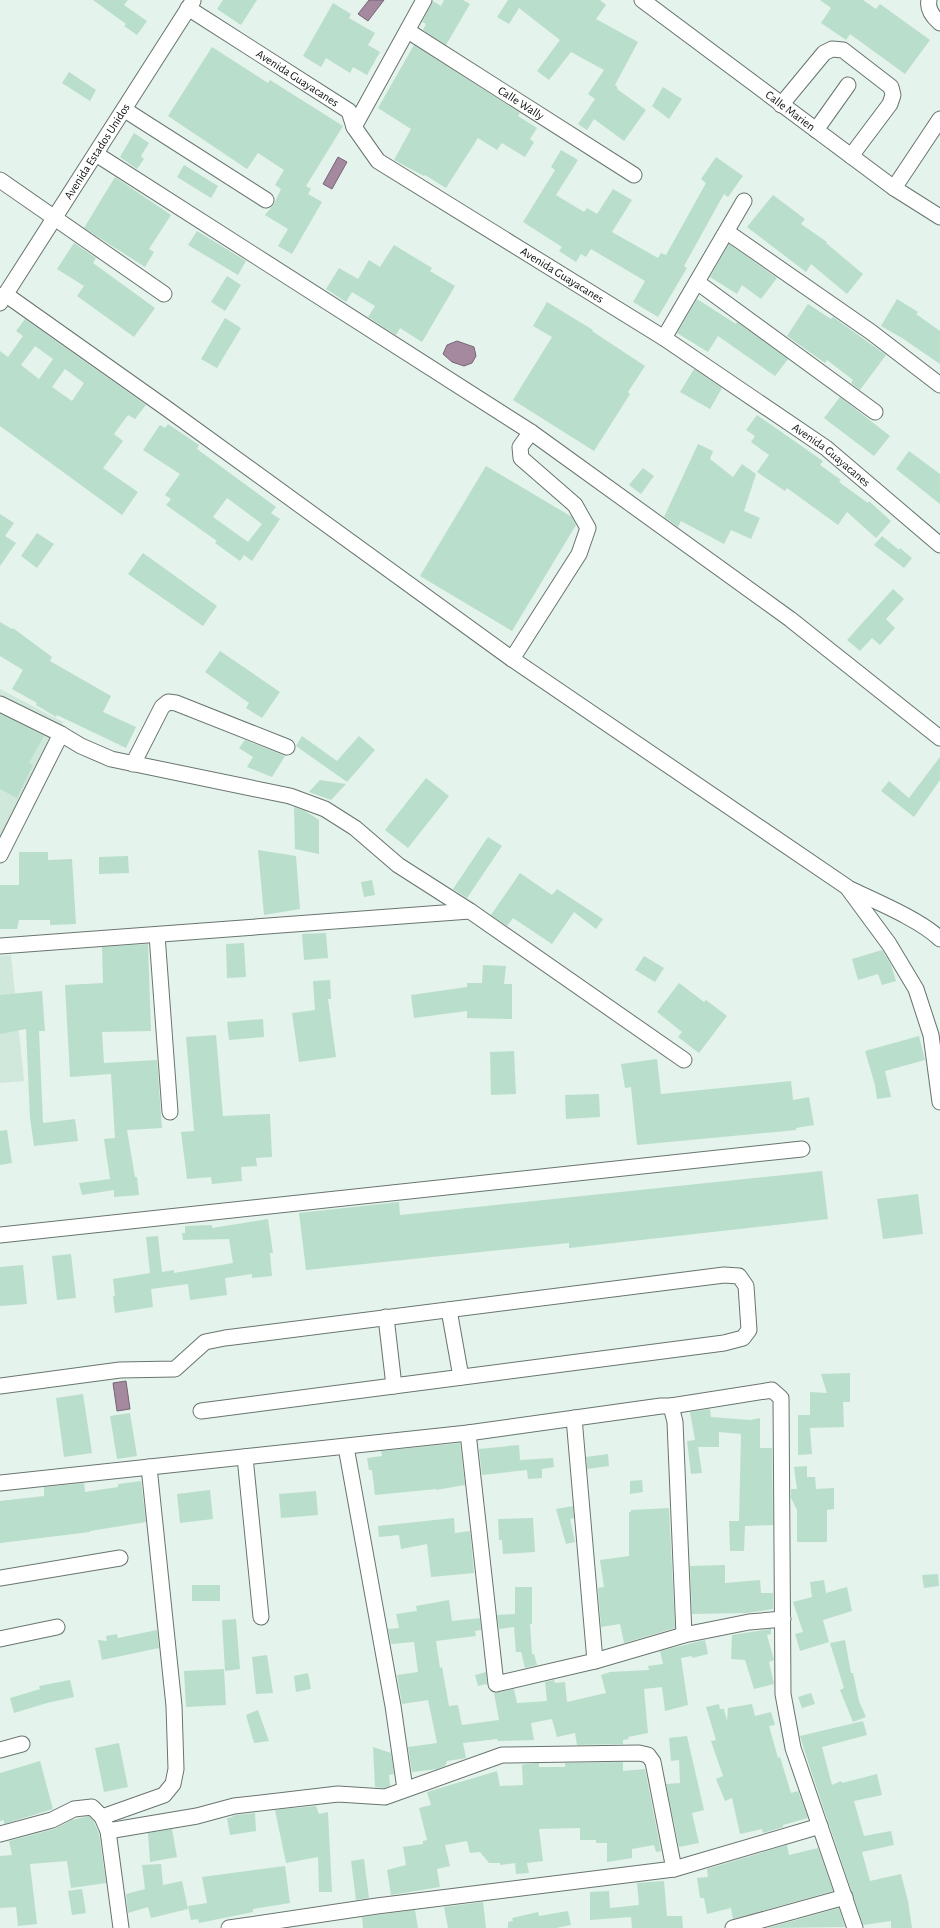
<svg xmlns="http://www.w3.org/2000/svg" width="940" height="1928" font-family="'Alegreya Sans',sans-serif">
  <rect width="100%" height="100%" fill="#e4f3eb"/>
  <!-- built -->
  <path fill="#d0e7dc" d="M0,689L63,722L0,842Z
    M11,955L24,1081L0,1083V956Z"/>
  <!-- water -->
  <path fill="#a5899f" stroke="#776574" d="M369,0H384L368,21L358,14Z
    M338,157L347,162L332,189L323,184Z
    M457,341L474,347L476,356L472,363L464,366L452,362L443,354L447,345Z
    M126,1381L130,1409L117,1411L113,1383Z"/>
  <!-- building -->
  <path fill="#badecc" fill-rule="evenodd" d="M93,0H128L124,5L147,21L137,35L124,26L126,24Z
    M223,0H257L241,25L217,9Z
    M444,0H463L470,4L446,45L423,30L426,24L422,22L433,1L441,6Z
    M508,0H600L606,5L596,19L638,42L615,85L618,88L617,89L646,110L624,141L594,119L587,130L578,124L595,99L588,94L604,70L571,52L549,80L537,71L560,40L519,8L509,24L497,17Z
    M820,0H863L876,9L880,4L930,40L905,74L850,34L846,40L821,23L831,8Z
    M333,3L351,14L349,18L375,33L368,45L380,52L367,75L353,67L350,73L326,58L321,67L303,56Z
    M414,45L520,113L518,116L537,128L530,139L534,142L525,157L502,143L497,150L478,138L446,188L425,175L424,176L394,160L411,129L378,108Z
    M212,47L268,83L270,80L343,126L306,186L311,189L308,194L322,202L292,254L278,246L288,229L265,215L274,204L281,189L275,185L284,170L258,153L247,169L168,116Z
    M69,72L96,90L90,101L62,83Z
    M663,87L682,99L669,119L652,106Z
    M134,133L149,143L141,156L144,159L137,169L120,157Z
    M561,150L578,160L556,195L584,212L587,208L597,214L613,189L632,200L612,232L658,258L661,253L666,255L706,183L701,179L716,157L743,176L728,197L724,194L684,266L687,268L658,317L633,302L645,281L591,249L586,257L581,254L576,262L559,251L562,247L523,222L555,170L551,167Z
    M184,165L218,186L211,198L177,177Z
    M115,177L171,215L149,249L154,252L145,267L84,228Z
    M773,195L805,219L801,224L827,242L826,243L863,274L847,294L811,264L806,272L747,227Z
    M197,231L246,261L238,275L188,245Z
    M74,243L96,258L93,263L155,308L134,337L77,296L84,286L57,269Z
    M729,244L777,278L761,299L742,285L737,294L710,277Z
    M394,245L432,268L430,271L455,286L422,342L400,328L396,335L368,317L375,306L352,292L346,302L326,289L339,268L358,279L369,260L380,267Z
    M227,276L241,285L225,311L211,302Z
    M697,299L736,324L737,322L788,359L775,376L718,336L708,352L677,333Z
    M897,299L918,312L916,314L940,331V364L902,338L881,326Z
    M547,302L593,330L592,331L645,366L628,392L630,394L594,451L513,400L552,337L533,326Z
    M808,304L831,319L833,317L886,355L860,390L851,383L853,380L827,360L825,363L787,336Z
    M225,318L241,328L217,368L201,359Z
    M25,319L146,405L135,419L128,415L114,434L123,441L103,468L138,492L122,515L0,426V351L8,357L23,336L16,331ZM35,346L53,359L39,379L21,365ZM65,369L84,383L72,401L52,387Z
    M694,369L722,388L710,409L680,392Z
    M840,397L890,436L874,456L824,418Z
    M757,415L823,461L820,465L841,480L839,482L868,503L869,501L891,521L876,538L847,512L838,525L787,488L785,491L757,472L769,455L751,442L755,436L746,430Z
    M168,424L199,445L197,449L276,507L271,513L280,519L252,561L244,555L240,561L215,543L217,541L166,505L171,499L165,495L180,474L143,450L160,425L165,428ZM227,498L262,524L248,542L213,517Z
    M698,444L713,451L710,459L733,477L742,464L756,474L744,511L760,518L751,539L731,530L724,544L681,521L678,527L664,517Z
    M909,451L940,474V504L896,469Z
    M486,466L572,517L576,525L512,631L420,576Z
    M643,468L654,476L641,494L629,485Z
    M0,514L14,523L5,536L16,543L0,566Z
    M37,533L54,544L37,568L21,556Z
    M882,536L899,550L900,548L912,558L904,568L874,545Z
    M143,553L217,606L203,626L128,574Z
    M893,589L904,599L886,619L895,628L880,645L872,638L860,651L847,640Z
    M0,622L12,629L13,628L52,657L50,661L111,696L103,712L136,727L126,748L57,715L56,717L36,705L37,703L12,689L23,670L0,656Z
    M220,651L280,692L262,718L246,708L249,703L205,672Z
    M0,714L44,736L29,763L33,765L17,798L0,789Z
    M302,736L337,761L359,736L375,750L347,782L296,746Z
    M245,740L285,756L272,777L247,767L253,757L239,748Z
    M940,757V780L914,817L881,791L889,781L909,798Z
    M426,778L449,796L408,848L385,830Z
    M320,780L346,784L331,800L309,792Z
    M294,807L305,811L319,820V854L295,849Z
    M488,837L502,846L467,898L453,889Z
    M258,850L296,856L300,909L264,915Z
    M19,852H48V860L72,859L76,924L50,925V920H19L17,929H0V885H19Z
    M128,856L129,873L99,874V857Z
    M520,873L552,895L557,889L603,919L596,929L574,912L552,944L513,918L507,926L491,915Z
    M372,880L375,895L364,897L361,882Z
    M326,933L328,958L304,960L302,934Z
    M244,943L246,977L227,978L226,944Z
    M148,944L151,1031L102,1032L104,1063L157,1060L162,1128L127,1130L135,1177H137L139,1195L114,1197V1190L82,1195L79,1183L110,1179L104,1139L115,1138L111,1074L70,1077L65,985L103,983L102,947Z
    M882,950L891,965L896,981L882,985L878,974L858,980L852,959Z
    M644,956L664,968L655,982L635,970Z
    M483,965L506,966L504,984H512V1019L467,1018V1011L414,1018L411,995L467,987V983H482Z
    M330,980L331,999H328L336,1057L299,1062L292,1013L315,1010L313,981Z
    M679,983L704,1002L706,1000L727,1016L699,1053L678,1037L682,1032L657,1012Z
    M42,991L45,1031H39L43,1123L75,1119L78,1141L34,1146L30,1118L26,1029L0,1034V995Z
    M263,1019L264,1037L229,1040L227,1022Z
    M216,1035L223,1116L270,1114L272,1157L256,1158L257,1166L241,1167L242,1181L212,1184L211,1177L187,1179L181,1132L194,1131L186,1037Z
    M919,1036L925,1060L885,1071L891,1097L877,1099L875,1085L865,1051Z
    M514,1051L516,1094L491,1095L490,1052Z
    M657,1059L661,1094L791,1081L793,1100L809,1097L814,1125L796,1128V1130L637,1145L631,1087L625,1088L621,1064Z
    M599,1094L600,1117L566,1119L565,1095Z
    M7,1130L12,1163L0,1165V1131Z
    M822,1171L828,1219L569,1248V1243L306,1270L299,1213L399,1202L400,1215Z
    M918,1194L923,1234L883,1239L877,1199Z
    M268,1219L273,1253H270L272,1276L252,1278V1274L225,1278L227,1295L190,1300L188,1284L151,1289L153,1307L115,1313L113,1296H115L113,1279L150,1273L146,1237L158,1236L162,1272L174,1270V1273L233,1263L229,1239L183,1240L182,1233H185V1226L212,1225V1228Z
    M71,1254L76,1298L57,1300L52,1256Z
    M23,1265L27,1304L0,1306V1267Z
    M850,1373V1402H843L844,1427L810,1428L812,1454L798,1455V1415H810V1392L827,1393L821,1374Z
    M83,1394L92,1453L64,1457L56,1398Z
    M710,1409L711,1417L750,1420L760,1418V1448H772L773,1525L745,1526L744,1551H730L729,1521H739L741,1434L719,1432V1447H698L702,1473L691,1474L687,1441L695,1440L690,1412Z
    M130,1413L137,1456L117,1459L110,1416Z
    M460,1443L465,1485L436,1490V1489L375,1495L372,1470H369L367,1458L382,1456L381,1451Z
    M519,1445L520,1460L553,1458L554,1467L542,1469V1478L528,1479L527,1470L482,1475L479,1449Z
    M608,1454L609,1466L587,1469L586,1457Z
    M807,1466V1477H815L816,1489L834,1488V1509L827,1510V1542H797V1510L791,1498V1489H797L794,1467Z
    M642,1480L643,1492L630,1494V1481Z
    M141,1481L146,1522L90,1531V1532L0,1543V1501L44,1496V1487L84,1483L85,1492L118,1487V1484Z
    M210,1490L213,1519L180,1523L177,1494Z
    M316,1491L318,1515L281,1518L279,1494Z
    M573,1506L574,1518L570,1519L575,1542L566,1544L556,1509Z
    M669,1508L675,1628L624,1643L620,1624L601,1627L598,1588L604,1587L600,1560L629,1556V1512H631V1510Z
    M454,1518L455,1533L470,1531L474,1573L431,1577L427,1544L401,1549L399,1535L379,1537L378,1526Z
    M533,1518L535,1552L503,1554L502,1540H499L498,1519Z
    M725,1565V1583L760,1580L761,1593H773V1609L747,1613L692,1614L690,1566Z
    M938,1574L939,1586L924,1588L922,1575Z
    M824,1580L826,1593L847,1587L852,1611L823,1620L829,1642L800,1651L795,1634L803,1632L793,1602L812,1597L810,1582Z
    M192,1585H220V1601H192Z
    M515,1587H532V1624H530L532,1654H534L537,1665L525,1668L521,1652H516L514,1627L499,1629L497,1615L515,1614Z
    M449,1600L452,1621L480,1618L481,1630L475,1631L476,1636L436,1641L440,1668L442,1667L449,1706L458,1705L462,1725L499,1720L494,1693L514,1689L517,1703L547,1701L545,1682L554,1680L555,1683L565,1682L567,1702L606,1693L601,1675L610,1672L649,1670L648,1666L663,1664L660,1651L705,1640L708,1654L692,1658V1656L681,1658L688,1705L665,1711L662,1687L644,1689L648,1733L628,1737L629,1739L623,1740V1744L577,1745L575,1733L557,1737L552,1719L531,1723L534,1740L498,1741L497,1739L463,1743L466,1758L447,1761L445,1766L437,1769L412,1772L408,1747L437,1743L428,1700L402,1704L397,1675L418,1672L414,1642L391,1644L388,1629L399,1628L396,1614L417,1611L416,1606Z
    M236,1619L240,1669L225,1671L222,1620Z
    M771,1629V1634L767,1635L774,1660L769,1662L774,1684L754,1689L745,1660L731,1659L732,1635Z
    M157,1630L159,1648L102,1660L98,1640L107,1641L106,1636L117,1634L118,1638Z
    M845,1640L851,1673H853L859,1701L866,1717L853,1722L840,1690L844,1688L830,1643Z
    M267,1655L273,1693L256,1694L252,1657Z
    M224,1669L226,1705L186,1707L184,1671Z
    M486,1672L487,1684L478,1686L475,1675Z
    M308,1673L311,1689L296,1692L294,1676Z
    M70,1680L74,1697L47,1703L14,1713L10,1698L40,1689L39,1686Z
    M811,1693L815,1704L802,1708L798,1697Z
    M719,1704L720,1709H724L727,1721L728,1708L752,1704L755,1716L771,1712L775,1725L769,1726L778,1758L780,1757L791,1793L798,1791L808,1818L783,1825V1827L763,1833L762,1829L740,1834L732,1798L725,1801L716,1779L723,1776L711,1741L716,1740L706,1707Z
    M258,1710L269,1741L254,1743L246,1715Z
    M863,1721L867,1735L822,1747L832,1785L841,1781L842,1783L877,1774L882,1795L854,1801L864,1836L891,1831L894,1845L862,1852L870,1881L901,1874L908,1901L912,1928H891V1921L863,1925L809,1765L800,1736Z
    M687,1736L704,1810L692,1813L699,1843L679,1847L666,1784L680,1783L679,1760L671,1761L669,1738Z
    M119,1743L128,1787L104,1792L95,1748Z
    M373,1747L391,1753L394,1774L389,1775L390,1786L384,1788L375,1787Z
    M40,1761L53,1809L4,1824V1820L0,1821V1773Z
    M623,1762V1771L645,1769L661,1851L656,1852L654,1845L632,1849V1858L607,1862V1843H596V1840H580V1828L539,1829L543,1861L527,1863L529,1873L516,1874L515,1863L500,1865V1863H489L480,1852L470,1853L467,1841L445,1845L450,1866L437,1869L440,1887L391,1895L387,1870L406,1865L403,1847L423,1844V1841L427,1840L419,1808L431,1805L427,1792L497,1771L500,1786L523,1785L522,1765L526,1764L539,1763V1767H565V1763Z
    M316,1806L319,1814L328,1812L332,1892H319L318,1857L286,1863L275,1810Z
    M255,1813L256,1831L230,1835L227,1818L233,1817L232,1816L236,1815Z
    M89,1816L94,1822L99,1833L106,1883L71,1888L67,1861L30,1864L37,1924L18,1926L16,1907L0,1908V1856L12,1855L9,1841L54,1829L72,1820Z
    M172,1829L177,1857L150,1862L148,1833Z
    M787,1845L789,1855L818,1848L833,1891L733,1919L731,1908L707,1914L704,1898H700L697,1878L708,1877L707,1869Z
    M364,1859L369,1898L356,1900L351,1861Z
    M161,1864L163,1885L182,1881L188,1909L151,1918L148,1907L128,1913L126,1894L145,1889L142,1865Z
    M285,1866L290,1903L253,1909V1912L199,1923L198,1919L191,1920L188,1906L207,1903L202,1877Z
    M664,1881L667,1916H682L683,1928H632L631,1917L590,1920V1892L609,1891L610,1908L639,1905L637,1883Z
    M82,1889L86,1913L72,1915L68,1891Z
    M483,1902L486,1928H448L444,1907Z
    M839,1908L845,1927L767,1928Z
    M415,1910L418,1928H363L362,1917Z
    M568,1911L571,1925L556,1928H508V1922L513,1921L512,1918L538,1912L539,1916Z"/>
  <g fill="none" stroke-linecap="round" stroke-linejoin="round">
    <!-- minor casing -->
    <g stroke="#68756e" stroke-width="17">
      <g id="minor">
        <path id="s1" d="M642,0L894,188L940,217"/>
        <path d="M929,0C927,9 933,17 940,23"/>
        <path id="s2" d="M188,8L349,111L354,127L378,161L664,338L826,448L940,545"/>
        <path id="s3" d="M408,31L634,175"/>
        <path d="M781,105L824,53L832,49L843,50L891,87L893,95L890,104L851,156"/>
        <path d="M125,110L266,200"/>
        <path d="M354,127L424,0"/>
        <path d="M816,130L848,85"/>
        <path d="M96,154L531,432L790,619L940,738"/>
        <path d="M0,180L164,294"/>
        <path d="M894,188L940,119"/>
        <path d="M727,232L871,332L940,385"/>
        <path d="M697,282L875,412"/>
        <path d="M5,294L166,408L512,659L847,887L889,944L916,989L931,1035L940,1102"/>
        <path id="s4" d="M0,303L193,1"/>
        <path d="M664,338L744,201"/>
        <path d="M512,659L579,554L588,528L575,505L521,458L520,447L531,432"/>
        <path d="M0,704L61,734L81,746L111,759L290,796L325,809L355,828L398,865L470,911L684,1060"/>
        <path d="M133,764L162,707L168,702L176,703L287,747"/>
        <path d="M0,855L61,734"/>
        <path d="M850,889C875,901 921,920 940,939"/>
        <path d="M157,935L170,1112"/>
        <path d="M0,946L470,911"/>
        <path d="M0,1235L802,1149"/>
        <path d="M449,1310L461,1377"/>
        <path d="M386,1317L394,1386"/>
        <path d="M0,1386L120,1370L175,1369L205,1342L225,1338L724,1275L739,1276L746,1286L749,1330L743,1338L724,1343L201,1411"/>
        <path d="M671,1406L772,1390L781,1398L783,1694L793,1748L855,1928"/>
        <path d="M574,1418L595,1661"/>
        <path d="M468,1433L496,1684L595,1661L684,1635L749,1622L783,1619"/>
        <path d="M346,1447L393,1706L405,1789"/>
        <path d="M245,1457L261,1617"/>
        <path d="M0,1483L468,1433L661,1406H671L675,1422L684,1635"/>
        <path d="M0,1578L120,1558"/>
        <path d="M0,1639L57,1627"/>
        <path d="M0,1750L22,1744"/>
        <path d="M102,1817L164,1795L173,1784L176,1769L174,1706L149,1467"/>
        <path d="M108,1831L197,1816L234,1806L338,1794L385,1797L502,1755L639,1753L648,1755L653,1762L674,1869"/>
        <path d="M0,1834L52,1820L74,1809L92,1807L102,1817L108,1831L121,1928"/>
        <path d="M229,1928L377,1906L674,1869L820,1826"/>
        <path d="M733,1928L845,1897"/>
      </g>
    </g>
    <!-- minor -->
    <use href="#minor" stroke="#fff" stroke-width="15"/>
  </g>
  <g text-anchor="middle" dominant-baseline="central" stroke-width="3.5" stroke-linejoin="round" paint-order="stroke">
    <!-- street labels -->
    <g font-size="12" fill="#0c110f" stroke="#e4f3eb">
      <text stroke="none"><textPath href="#s2" startOffset="130">Avenida Guayacanes</textPath></text>
      <text stroke="none"><textPath href="#s3" startOffset="134">Calle Wally</textPath></text>
      <text stroke="none"><textPath href="#s1" startOffset="185">Calle Marien</textPath></text>
      <text stroke="none"><textPath href="#s4" startOffset="180">Avenida Estados Unidos</textPath></text>
      <text stroke="none"><textPath href="#s2" startOffset="466">Avenida Guayacanes</textPath></text>
      <text stroke="none"><textPath href="#s2" startOffset="790">Avenida Guayacanes</textPath></text>
    </g>
  </g>
</svg>
